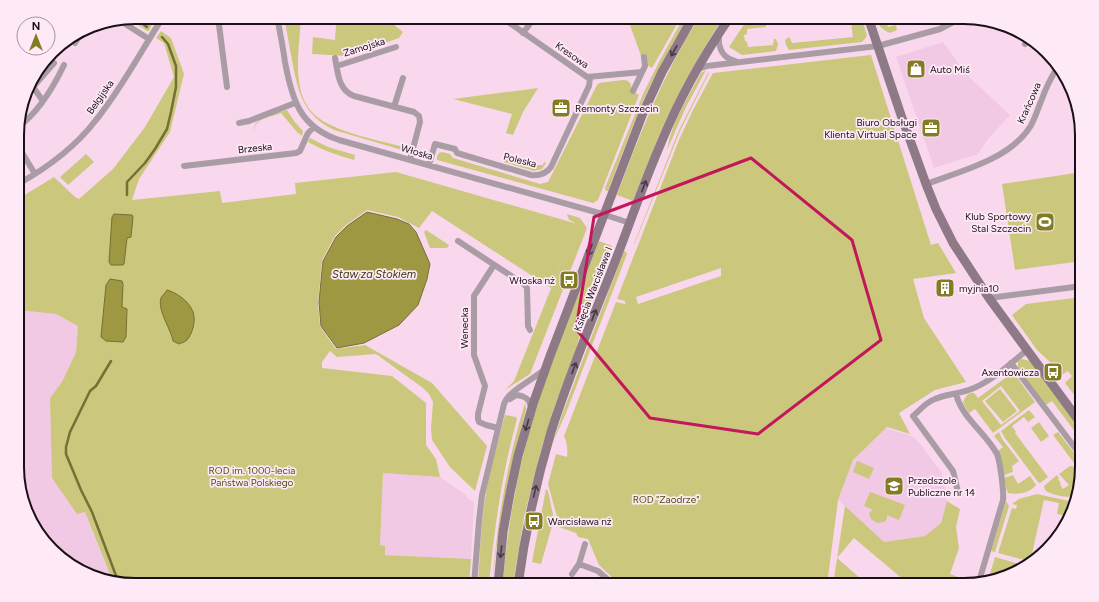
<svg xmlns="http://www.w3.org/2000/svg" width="1099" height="602" font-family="Figtree,sans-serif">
  <rect width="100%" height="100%" fill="#f9d8ee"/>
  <!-- built -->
  <path fill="#f1c9e4" d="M943,42L966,74L1010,115L988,139L978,154L934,168L896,57Z
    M18,310L56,314L78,326L76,352L62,382L50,398L52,478L85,512L112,579L76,569L37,532L18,482Z
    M886,428L912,436L916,439L942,473L947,501L941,523L925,536L884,542L838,500L853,460Z
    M383,473L440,477L466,495L468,499L474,502L471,559L385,555L380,546Z"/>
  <!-- green -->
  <path fill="#cbc77c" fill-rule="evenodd" d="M135,17H141L152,24L149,31H147L128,18Z
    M284,17H301C300,38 296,60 299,81C300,92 305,106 314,114C333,133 384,141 411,149L409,152L334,130C303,115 298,92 292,60C289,46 287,31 284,17Z
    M348,17H384L403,32L399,38L347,56L312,54L313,37L335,40L336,25Z
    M627,17H681L652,68L642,62L640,53Z
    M684,17H688C671,45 656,73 642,103C630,132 619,162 608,191H606L605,188L644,92L660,60Z
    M699,17H724C701,51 681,87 664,124C653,149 643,175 633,201L617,195C640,133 664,73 699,17Z
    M749,17H765L766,27L747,29V34L744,35L745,41L747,42L748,47L773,45L774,39H776L778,44L776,51L742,55L729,47Z
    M875,17H893L894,19L886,22L888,27L896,25L897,30L890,33C882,30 878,25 875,17Z
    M862,18L867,36L862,42L789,50L786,45L785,40L789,37L790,38L792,43L853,37L851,23H847V20Z
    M161,31L171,38L184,74L170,132L139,179L132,200L220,191L222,203L296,194L295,183L396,172L574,223L576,226L551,288L432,211L419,228L398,217L367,210L346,225L335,236L322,260L318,303L320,326L336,349L365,345L432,383L487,446L475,491L450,467L432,440L431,429L433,402L429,394L423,388L376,354L337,357L330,351L322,362V368L392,376L426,403V445L436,459L440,477L383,473L380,545L385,546V555L471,559L469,585H135L112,579L85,512L77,514L52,478L50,398L62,382L76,352L78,326L56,314L18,310V199L54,177L75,197L79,199L113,169L123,156L145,127L174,77L164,43L156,38Z
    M871,55L931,245L938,243L956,273L913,279L924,318L966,382L935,390L899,413L910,434L887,427L853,460L838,500L827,585H620L599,565L588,539L578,537L576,533L556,526L557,517L548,484L556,454L567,457C568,452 567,441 564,436L616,302L625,304V301L617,299L679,140L692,112L713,73ZM721,268V276L638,304L636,297Z
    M706,70L686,107L667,150C671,124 686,101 698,78L701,73Z
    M708,73H709L680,131L635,243L634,244L679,130Z
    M623,80C630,80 632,85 631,90L639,95L598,200L593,203L437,160V156L439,153L442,152L450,154L453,158L540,184L548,182L597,85L599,83Z
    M538,88L523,112L513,135L506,133L512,114L453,99Z
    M287,110L294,121L303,131L302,136L296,131L281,113C269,118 256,117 254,131C253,116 276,114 287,110Z
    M310,138L328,147L355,155L354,160C337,155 322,150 308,142Z
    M86,154L94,162L68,185L60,177Z
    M506,157L533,165H543L544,162L546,163L542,169L534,171L504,162Z
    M1082,172V261L1015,270L1002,184Z
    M567,214L580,218L587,228L530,374L505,390L514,381L576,226L574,222L569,220Z
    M426,230L449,245L447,248H430L424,232Z
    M599,241L612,246L584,318L576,350L555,405L541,450L524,517L513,585H503C507,526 518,468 535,412C553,354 577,298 599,241Z
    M624,251L626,252L627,254L566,413L553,442L563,412Z
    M1082,297V405L1065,383L1072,376L1068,371L1060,376L1049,361L1037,350L1012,315L1026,304Z
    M1022,359L1030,361L1041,373L1082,429V441L1052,401L1046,405L1018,368V361Z
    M1004,370H1009L1013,372L1035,402L993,433L975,409L969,413L963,403C965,397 968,392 974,393L978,398L1008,376ZM1001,386L1020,411L1001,425L982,401Z
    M1000,389L1017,411L1003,422L985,401Z
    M525,403L526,409L507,485L496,550L492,585C497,523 507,462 525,403Z
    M1029,410L1035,417L1028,422L1024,417L1012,426L1016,432L1015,433L1048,477L1040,483L1038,482L1005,438L1001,431Z
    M505,415L516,417L517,419C502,473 494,529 489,585H478C480,552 481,519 487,487C492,462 499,439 505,415Z
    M1039,422L1049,436L1041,442L1031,428Z
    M999,432L1002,439L1019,461L1012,466L1013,472L1004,475L1001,458L998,451L1003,447L994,436Z
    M1058,432L1082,463V471L1077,467L1053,435Z
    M857,461L874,468L869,479L853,472Z
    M1070,466H1073L1079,475L1073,496C1065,498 1051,495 1045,490L1044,486L1057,475L1059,478L1058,479L1061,483L1060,484L1063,489L1069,485L1059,474Z
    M1013,475L1018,484L1030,476L1036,485C1030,493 1018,495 1008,493L1006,488L1004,478Z
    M546,489L548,491L554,519L541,564L532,562Z
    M870,492L905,505L899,520L887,515V519L884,522L877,523L871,519L869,513L873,510L864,506Z
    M1037,494L1069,501L1072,504L1069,516L1057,514L1059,503L1044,500L1031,558H1032V562L998,553L1012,508L1016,509L1017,505L1012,504L1019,499Z
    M947,501L960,509L956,527L959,548L950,574L974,583V584L911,585L899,576L854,538L837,558L868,585H833L845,506L884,542L925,536L941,523Z
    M1006,501L1009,506L995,552L991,551Z
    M995,557L1026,566L986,580L990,574Z"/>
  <!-- water -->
  <path fill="#9e9843" stroke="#766f36" d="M367,212L397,219L409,224L416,232L430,264L427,279L418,305L399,325L364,343L337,348L321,326L319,302L323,261L336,237L347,226Z
    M114,214L132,215L133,217L131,237L127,238L124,264L123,265H111L109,262L112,217Z
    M110,279L122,281L123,284L122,307L127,309L126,337L123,342L106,341L101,337L106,285Z
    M167,290C177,293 189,301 193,312C196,320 193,333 187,340C185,342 181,343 179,344L173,341C171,329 157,310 161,298C162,296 165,293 167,290Z"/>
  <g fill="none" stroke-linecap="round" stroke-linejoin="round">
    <!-- stream -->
    <path stroke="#766f36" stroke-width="2.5" d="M134,17L147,27
      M127,195V182L145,163L155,149L167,129L171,112L176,87V66L168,44L162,37
      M111,361L96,386L90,391L70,432L66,447V454L81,490L92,512L118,581"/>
    <!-- street -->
    <path stroke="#aa9ca5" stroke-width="6" d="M218,17L227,87
      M277,17C280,32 283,47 285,62C292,100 300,127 339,140L599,213L630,223
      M501,17L587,77L642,72
      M119,20L149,39
      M523,33L535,17
      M719,36C718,48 723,58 735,61
      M75,43L82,31
      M1025,44L1029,38
      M63,47L67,40
      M335,58C338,72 338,90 354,96L414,112L419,116L420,122L410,160
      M337,66L396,47
      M698,69L707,66L878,46L940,29L963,17
      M633,91L645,66L644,57
      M43,101L33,87L54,63
      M394,107L403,78
      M239,123L249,121L295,103
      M18,127C39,112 53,88 64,65
      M18,146L35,174
      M429,165L435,144L455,149L457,153L531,175C540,176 546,174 551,167L589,86L590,78
      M184,166L296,153L300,151L308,133L314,127
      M18,184C47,168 76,146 96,120C122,88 141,51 163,17
      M926,184C959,172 1010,159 1030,127C1035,119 1038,108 1042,99C1046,87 1052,76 1058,66
      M458,241L525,285L527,288L528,326L530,330
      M494,265L474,296V355L485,386L478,414V419L479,422L486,425L498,428
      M989,298L1082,286
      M1011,363L1082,457
      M956,394C962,418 986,433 997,454C1000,461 1004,492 1003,500L980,578
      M510,399L516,395C525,396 530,399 531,407
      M958,492L953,471L913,416C920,410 926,402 935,399C946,394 960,394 974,388C994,379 1010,364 1027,350
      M579,564L598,571L614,585
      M572,574L579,564L585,544
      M474,585L479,521L482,495L504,404C509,390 533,380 545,369"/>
    <!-- secondary -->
    <path stroke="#8e7a87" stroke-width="9" d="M868,17L901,115L926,184L936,209L953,243L989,298L1082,425
      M498,585L503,532L510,493L518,456L533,404L550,356L643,113L662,72L693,17
      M518,585C525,533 536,482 551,432C570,372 595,313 618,254C632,217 645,180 661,143C679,99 703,56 730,17"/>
  </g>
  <!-- one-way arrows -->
  <defs><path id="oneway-shaft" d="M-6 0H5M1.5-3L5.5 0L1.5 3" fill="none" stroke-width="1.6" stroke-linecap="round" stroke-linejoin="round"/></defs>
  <g stroke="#483a44">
    <use href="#oneway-shaft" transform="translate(674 51) rotate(119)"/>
    <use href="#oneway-shaft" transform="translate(644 186) rotate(-69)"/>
    <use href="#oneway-shaft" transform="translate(590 250) rotate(110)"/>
    <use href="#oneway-shaft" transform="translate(594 315) rotate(-69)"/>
    <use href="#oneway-shaft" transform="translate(574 368) rotate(-69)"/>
    <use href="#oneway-shaft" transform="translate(527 425) rotate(106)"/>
    <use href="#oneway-shaft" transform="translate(535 491) rotate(-77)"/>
    <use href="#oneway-shaft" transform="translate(501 552) rotate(97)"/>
  </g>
  <!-- marked area -->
  <path fill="none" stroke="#c2185b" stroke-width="3" stroke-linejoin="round" d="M751,158L852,240L881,340L758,434L650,418L576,329L594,217Z"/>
  <!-- icons -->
  <defs>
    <g id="shop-square" transform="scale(1)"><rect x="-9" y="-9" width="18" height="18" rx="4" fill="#827c23" stroke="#feeaf7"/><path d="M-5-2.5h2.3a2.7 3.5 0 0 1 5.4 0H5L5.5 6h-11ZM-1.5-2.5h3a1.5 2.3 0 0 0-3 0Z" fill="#fff"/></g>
    <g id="office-square" transform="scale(1)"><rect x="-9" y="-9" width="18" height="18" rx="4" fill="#827c23" stroke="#feeaf7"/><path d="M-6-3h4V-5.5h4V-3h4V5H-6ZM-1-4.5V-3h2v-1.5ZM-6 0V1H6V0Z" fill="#fff"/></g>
    <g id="stadium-square" transform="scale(1)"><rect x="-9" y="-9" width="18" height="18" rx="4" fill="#827c23" stroke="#feeaf7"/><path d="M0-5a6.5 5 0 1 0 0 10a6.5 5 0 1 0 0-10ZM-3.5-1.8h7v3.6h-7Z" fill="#fff"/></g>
    <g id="bus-square" transform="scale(1)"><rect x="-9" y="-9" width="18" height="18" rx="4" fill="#827c23" stroke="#feeaf7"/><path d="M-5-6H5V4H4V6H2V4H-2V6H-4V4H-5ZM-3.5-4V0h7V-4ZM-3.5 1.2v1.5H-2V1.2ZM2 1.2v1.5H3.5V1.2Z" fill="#fff"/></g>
    <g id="building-square" transform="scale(1)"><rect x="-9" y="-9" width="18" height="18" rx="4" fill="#827c23" stroke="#feeaf7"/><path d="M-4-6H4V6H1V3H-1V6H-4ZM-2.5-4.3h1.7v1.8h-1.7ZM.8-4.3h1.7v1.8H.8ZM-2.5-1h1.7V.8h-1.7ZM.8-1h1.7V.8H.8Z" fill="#fff"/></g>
    <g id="school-square" transform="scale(1)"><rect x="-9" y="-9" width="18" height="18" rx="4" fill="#827c23" stroke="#feeaf7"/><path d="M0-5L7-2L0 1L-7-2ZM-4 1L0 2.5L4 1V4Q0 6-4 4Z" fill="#fff"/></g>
  </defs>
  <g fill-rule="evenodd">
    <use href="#shop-square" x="916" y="69"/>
    <use href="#office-square" x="561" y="108"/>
    <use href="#office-square" x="931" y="128"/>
    <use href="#stadium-square" x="1045" y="222"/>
    <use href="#bus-square" x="569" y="280"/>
    <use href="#building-square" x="945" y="288"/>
    <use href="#bus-square" x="1053" y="372"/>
    <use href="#school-square" x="894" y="486"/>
    <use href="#bus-square" x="534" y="521"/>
  </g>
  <g text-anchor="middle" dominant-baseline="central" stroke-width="3.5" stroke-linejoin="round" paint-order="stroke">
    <!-- street labels -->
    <g font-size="10" fill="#1a0f17" stroke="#feeaf7">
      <text transform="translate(364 47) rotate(-17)">Zamojska</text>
      <text transform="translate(572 55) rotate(35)">Kresowa</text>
      <text transform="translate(100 97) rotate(-55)">Belgijska</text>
      <text transform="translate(1029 103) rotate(-66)">Krańcowa</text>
      <text transform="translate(255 148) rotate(-6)">Brzeska</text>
      <text transform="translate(417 152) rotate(16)">Włoska</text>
      <text transform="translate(520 160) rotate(14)">Poleska</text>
      <text transform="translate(593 289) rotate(-69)">Księcia Warcisława I</text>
      <text transform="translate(464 328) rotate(-90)">Wenecka</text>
    </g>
    <!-- poi labels -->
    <g font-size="10" fill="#1a0f17" stroke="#feeaf7" text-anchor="start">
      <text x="930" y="69">Auto Miś</text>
      <text x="575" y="108">Remonty Szczecin</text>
      <text x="917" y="122" text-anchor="end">Biuro Obsługi<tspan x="917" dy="12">Klienta Virtual Space</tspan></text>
      <text x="1031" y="216" text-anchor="end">Klub Sportowy<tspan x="1031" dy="12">Stal Szczecin</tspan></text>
      <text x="555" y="280" text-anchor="end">Włoska nż</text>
      <text x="959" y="288">myjnia10</text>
      <text x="1039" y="372" text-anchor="end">Axentowicza</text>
      <text x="908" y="480">Przedszole<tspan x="908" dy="12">Publiczne nr 14</tspan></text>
      <text x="548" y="521">Warcisława nż</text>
    </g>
    <!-- park labels -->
    <g font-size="10" fill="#534f0d" stroke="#feeaf7">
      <text x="252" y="470">ROD im. 1000-lecia<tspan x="252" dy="12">Państwa Polskiego</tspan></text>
      <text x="666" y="499">ROD "Zaodrze"</text>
    </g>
    <!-- water labels -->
    <g font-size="11" font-style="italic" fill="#37340f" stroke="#feeaf7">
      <text x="374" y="274">Staw za Stokiem</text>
    </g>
  </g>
  <!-- crop -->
  <path d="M0 0H1099V602H0ZM135 24H964A111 111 0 0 1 1075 135V467A111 111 0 0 1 964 578H135A111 111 0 0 1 24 467V135A111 111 0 0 1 135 24Z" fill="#feeaf7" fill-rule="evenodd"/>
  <path fill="none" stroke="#1a0f17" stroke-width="2" d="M135 24H964A111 111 0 0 1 1075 135V467A111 111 0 0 1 964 578H135A111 111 0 0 1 24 467V135A111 111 0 0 1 135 24Z"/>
  <!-- north arrow -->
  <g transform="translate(36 36)"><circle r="19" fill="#feeaf7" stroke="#a3929d"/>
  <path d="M0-3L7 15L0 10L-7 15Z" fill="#827c23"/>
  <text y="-6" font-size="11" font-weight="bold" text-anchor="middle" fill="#1a0f17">N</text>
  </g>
</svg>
